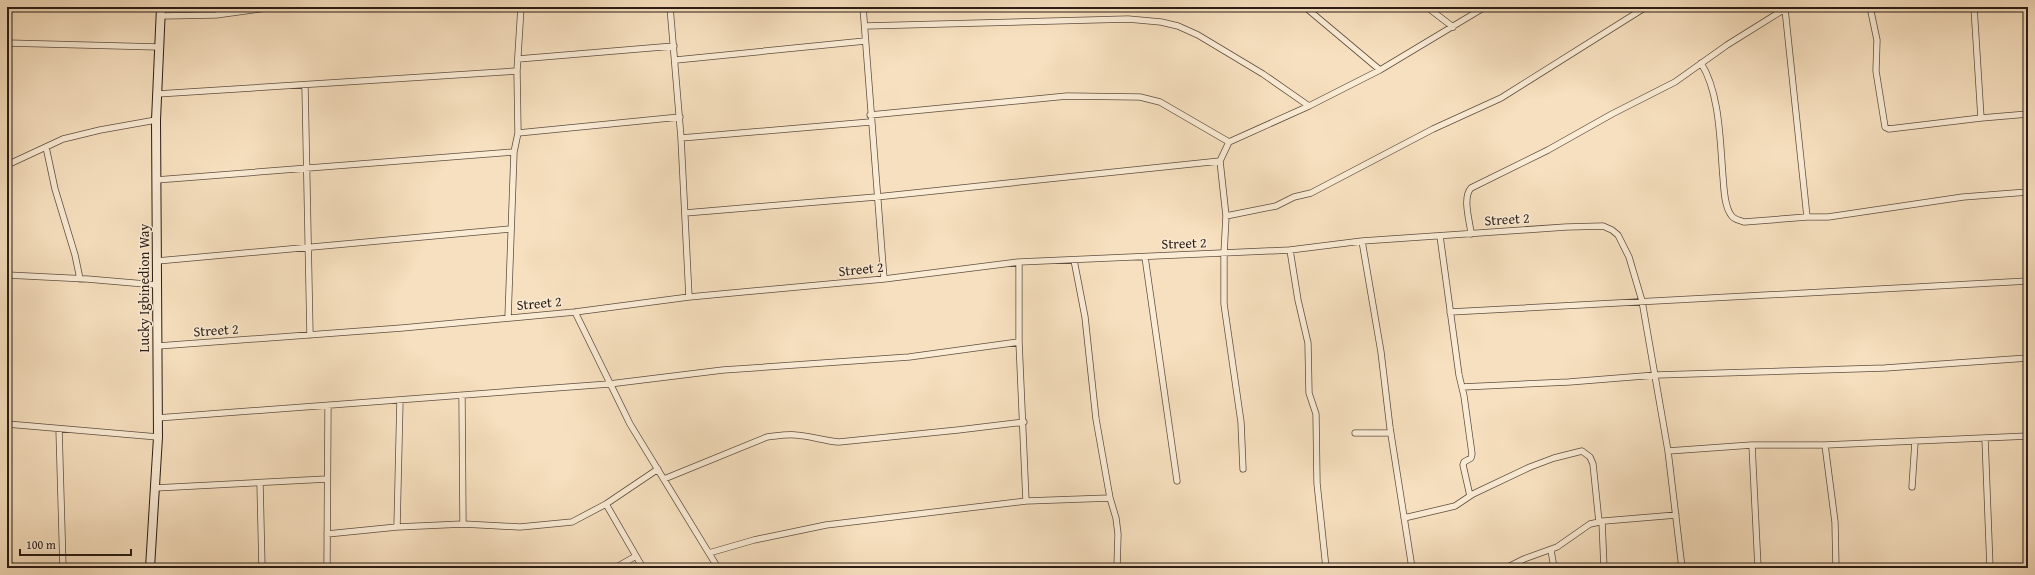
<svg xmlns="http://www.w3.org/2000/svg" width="2035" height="575" font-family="'Gentium Book Plus',serif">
  <rect width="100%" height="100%" fill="#f7e0bf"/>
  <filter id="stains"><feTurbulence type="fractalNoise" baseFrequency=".005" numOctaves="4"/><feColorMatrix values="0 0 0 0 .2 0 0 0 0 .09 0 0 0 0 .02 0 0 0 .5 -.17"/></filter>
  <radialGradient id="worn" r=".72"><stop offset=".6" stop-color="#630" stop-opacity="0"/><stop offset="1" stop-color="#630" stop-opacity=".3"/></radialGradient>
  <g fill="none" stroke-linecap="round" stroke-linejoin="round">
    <!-- street casing -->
    <g stroke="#5e4e40" stroke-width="7">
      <path id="street" d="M670,7L681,138L689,297
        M863,7L884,279
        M1305,7L1380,70
        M1427,7L1453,27
        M1870,7L1877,40L1876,71L1885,127L1889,129L1981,118
        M1974,7L1981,118L2028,114
        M1785,9L1807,217H1828L1963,197L2028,192
        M161,16L216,15L274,7
        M865,26L1128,19L1161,22L1178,26L1198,35L1263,74L1309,106
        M7,43L159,47
        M518,59L674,46
        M676,60L865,41
        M1701,63C1720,93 1720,142 1723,177C1724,188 1724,205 1731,215C1734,220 1739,220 1744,222L1807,217
        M305,86L310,335
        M157,94L517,71
        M870,115L1067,96L1140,97L1160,102L1229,142L1309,106L1380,70L1485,7
        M518,133L680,117
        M681,138L870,122
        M1229,142L1220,161L1226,216L1224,254V304L1241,422L1243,469
        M46,147L55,189L75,255L80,279
        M7,165L63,139L100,130L156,120
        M156,180L514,152
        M685,213L876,197L1220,161
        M1226,216L1276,206L1294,197L1311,193L1433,129L1501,98L1646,7
        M1471,234C1470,221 1462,198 1471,188L1548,150L1612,114L1675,82L1727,45L1788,7
        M1440,236L1459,375L1464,396L1472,454L1471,458L1464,462L1463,465L1470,496
        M1362,241L1381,352L1390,428L1412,568
        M1290,250L1298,300L1308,343L1309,393L1316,414L1317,483L1326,568
        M1145,257L1177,481
        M1074,260L1085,317L1096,419L1110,498L1116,518L1118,534L1117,568
        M157,261L511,229
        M1019,262V342L1026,501
        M7,275L87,279L157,285
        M575,312L630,424L718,568
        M1450,312L2028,281
        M508,318L514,152L518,133L517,71L521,7
        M158,346L402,328L575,312L689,297L884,279L1019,262L1290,250L1362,241L1566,227L1603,226L1612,230L1618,235L1629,257L1642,301L1668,451L1682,568
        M1462,387L1569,382L1656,375L1885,368L2028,358
        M462,396L463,524
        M157,418L609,384L723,370L909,357L1019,342
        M7,424L158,437
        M59,429L63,568
        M1355,433H1390
        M1985,438L1990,568
        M1752,445L1758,568
        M1825,445L1835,522L1836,568
        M1668,451L1752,445H1825L2028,436
        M664,479L767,437C777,436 786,434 796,435C811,436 824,441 839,442L958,430L1024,422
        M260,483L262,568
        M1912,487L1915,442
        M155,488L327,479
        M606,504L643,568
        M1404,518L1455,506L1473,494L1530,467L1554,458L1582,451L1590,457L1593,464L1599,522
        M1602,521L1604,568
        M397,527L400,400
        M327,534L397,527L463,524L520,527L572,522L606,504L658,469
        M1551,550L1554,568
        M709,553L754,540L826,525L1026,501L1110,498
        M327,568L328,406
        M615,568L636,556
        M1097,568L1117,567
        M1506,568L1524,559L1557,547L1590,524L1604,521L1676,515"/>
    </g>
    <!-- secondary casing -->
    <g stroke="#2b1d16" stroke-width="10">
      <path id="secondary" d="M150,568L158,437L156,120L161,7"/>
    </g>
    <!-- street -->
    <use href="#street" stroke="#faebd5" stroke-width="5.5"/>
    <!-- secondary -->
    <use href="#secondary" stroke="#faebd5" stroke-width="8"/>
  </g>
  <g text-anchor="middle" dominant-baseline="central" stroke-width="3" stroke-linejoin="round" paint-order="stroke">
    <!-- street labels -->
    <g font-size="14" fill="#2b1d16" stroke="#faebd5">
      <text transform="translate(1507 219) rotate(-4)">Street 2</text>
      <text transform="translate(1184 243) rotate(-2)">Street 2</text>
      <text transform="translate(861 269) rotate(-6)">Street 2</text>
      <text transform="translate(144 288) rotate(-90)">Lucky Igbinedion Way</text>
      <text transform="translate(539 303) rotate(-5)">Street 2</text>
      <text transform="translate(216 330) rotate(-4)">Street 2</text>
    </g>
  </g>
  <!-- margin -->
  <rect width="2035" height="575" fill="none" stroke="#f7e0bf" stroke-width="24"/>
  <rect x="8" y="8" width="2019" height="559" fill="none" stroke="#2b1d16" stroke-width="2"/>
  <rect x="12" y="12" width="2011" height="551" fill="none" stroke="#2b1d16"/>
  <!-- scale -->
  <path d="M20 549v6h111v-6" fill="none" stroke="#2b1d16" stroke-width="2"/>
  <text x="26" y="549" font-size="12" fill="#2b1d16" stroke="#faebd5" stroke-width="3" paint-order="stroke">100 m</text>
  <rect width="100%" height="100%" filter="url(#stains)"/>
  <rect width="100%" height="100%" fill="url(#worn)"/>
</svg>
